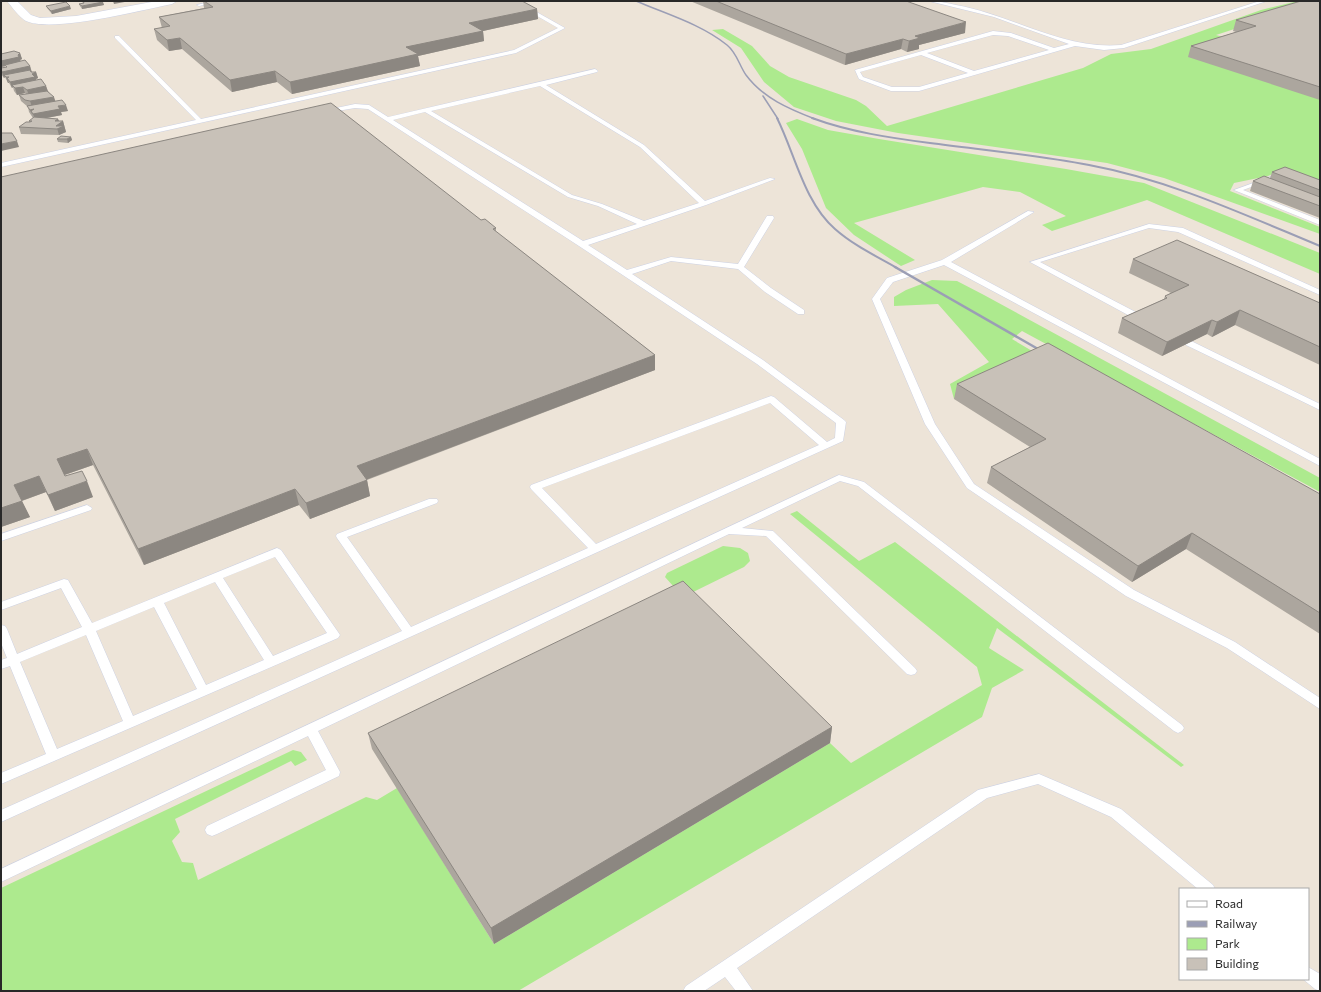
<svg xmlns="http://www.w3.org/2000/svg" width="1321" height="992" font-family="Commissioner,sans-serif">
  <rect width="100%" height="100%" fill="#ede4d8"/>
  <!-- green -->
  <path fill="#adea8e" d="M1298,1H1320L1216,35L1238,41L1320,100V184L1281,170L1268,176L1234,183L1230,191L1320,227V234L1164,178L1107,163L898,133L836,121L794,107L764,82L741,48L712,30L723,29L752,46L770,66L789,77L856,100L866,106L887,126L1083,68L1111,54L1151,49L1261,10Z
    M797,119L828,130L879,139L1066,169L1144,183L1320,253V274L1147,200L1052,231L1042,225L1066,216L1020,192L983,187L854,223L915,260L901,266L854,235L826,208L802,149L786,123Z
    M932,280L957,281L984,295L1320,478V492L1022,331L1012,339L1044,358L954,399L950,384L989,362L938,304L894,306V297L906,290Z
    M797,511L859,561L895,542L1184,765L1181,767L997,628L989,648L1024,670L992,688L982,717L518,991H1V888L293,750L301,752L307,760L295,766L291,761L175,819L180,832L172,841L182,862L193,863L198,880L366,797L377,800L397,788L494,944L830,743L851,763L982,685L977,667L790,514Z
    M723,546L740,548L748,553L750,561L744,567L683,597L665,577L667,573Z"/>
  <g fill="none" stroke-linecap="round" stroke-linejoin="round">
    <!-- lane casing -->
    <g stroke="#cdd2e4" stroke-width="1">
      <path id="lane" d="M213,1H223L199,6L197,5Z
        M511,1H517L565,28L516,53L1,167V163L196,120L115,38V36H119L201,119L514,50L558,28Z
        M929,1C938,1 947,3 956,5C1012,15 1063,50 1121,45L1260,1H1267L1124,48L1104,50L1075,46L919,91H891L859,79L855,70L993,31L1011,33L1054,48L1069,44L994,17ZM993,35L1008,36L1049,50L974,71L927,53ZM921,55L968,73L919,87H892L863,77L860,72Z
        M595,69L598,71L597,72L546,85L644,145L705,201L770,178L775,179L706,205L588,245L627,270L671,257L738,264L767,216H773L774,218L744,267L771,288L804,310V314H798L765,292L738,269L671,261L632,274L763,360L844,420L846,422L843,441L1,822V810L402,631L337,538L336,536L337,534L429,499H437L438,501L437,503L347,537L411,627L588,548L531,489L530,487L531,485L771,396L774,397L827,442L835,438L836,423L757,364L579,246L368,109L355,108L325,113L322,111L355,104L369,105L388,117ZM540,86L640,147L699,203L644,221L602,204L572,195L431,111ZM425,112L568,197L598,206L637,224L583,241L393,120ZM770,403L819,445L596,544L542,488Z
        M1281,173L1286,174L1243,190L1320,220V225L1234,190Z
        M1028,211L1034,212L951,262L1320,459V466L944,265L893,282L880,299L935,424L974,484L1134,590L1235,642L1320,698V709L1227,648L1126,596L967,488L925,424L872,299L887,278L942,260Z
        M1149,224L1183,228L1320,290V295L1178,232L1149,228L1040,262L1147,318V322H1141L1030,262Z
        M1189,340L1320,404V410L1186,345L1185,343Z
        M839,475L864,482L1182,725L1184,728L1182,731L1178,733L1174,731L858,486L840,481L742,528L773,531L915,668L917,671L915,674L911,675L907,674L766,536L729,534L318,731L340,772L339,776L217,834L212,836L207,834L205,830L207,826L326,770L308,736L1,882V869Z
        M87,505L92,508L91,510L1,541V534Z
        M277,548L281,550L338,632L340,635L338,638L1,784V773L46,754L10,666L1,669V660L7,658L1,643V625L5,626L7,629L17,654L82,627L61,588L1,610V602L64,579L68,580L92,623ZM275,557L327,633L273,656L223,578ZM215,582L264,660L206,685L164,603ZM154,607L197,689L133,716L96,631ZM86,635L123,721L57,749L20,662Z
        M1039,774L1121,809L1213,885L1215,889H1198L1111,817L1038,784L987,798L737,968L753,991H736L725,977L704,991H683L686,986L978,790Z
        M1308,967L1320,974V991L1315,989L1303,979H1308Z"/>
    </g>
    <!-- street casing -->
    <g stroke="#cdd2e4" stroke-width="1">
      <path id="street" d="M7,1H17L31,15L40,18L76,16L157,1H177L172,4C142,10 52,33 26,21C19,17 12,7 7,1Z"/>
    </g>
    <!-- lane -->
    <use href="#lane" fill="#fff" fill-rule="evenodd"/>
    <!-- street -->
    <use href="#street" fill="#fff" fill-rule="evenodd"/>
    <!-- rail-far2 -->
    <path stroke="#9b9eb5" stroke-width="1.5" d="M636,1C666,14 701,24 727,45C737,53 739,65 746,75C763,98 789,109 815,119
      M763,96L778,119"/>
    <!-- rail-far1 -->
    <path stroke="#9b9eb5" stroke-width="2" d="M777,118C795,154 804,202 835,229C853,245 876,256 897,268
      M812,118C850,132 891,138 930,143C983,150 1037,155 1089,165C1170,180 1245,215 1320,246"/>
    <!-- rail -->
    <path stroke="#9b9eb5" stroke-width="2.5" d="M895,267L1045,353"/>
  </g>
  <!-- wall -->
  <path fill="#aca69e" d="M82,1H102L104,5L82,9L80,6L79,4L83,3Z
    M203,1H521L537,9L538,19L483,31L484,41L418,56L420,66L292,94L277,82L232,92L182,49L169,51L157,40L154,29L162,28L159,17L204,8Z
    M690,1H906L965,33L919,45V49L907,52L901,49L845,65Z
    M1320,1V100L1188,57L1191,46L1236,32L1233,31L1236,20Z
    M46,6L71,9L52,14L47,8Z
    M20,53L22,59L20,60L21,61L30,66L32,72H36L38,78L36,79V80L46,86L48,91L55,101L68,111L61,112L62,115L47,118L58,119L59,121H63L66,132L59,135L21,134L19,127L29,122V121L33,118L29,112L28,107L21,101L19,95L26,94L25,93L17,95L14,91L13,87L12,88L9,83H8L5,77L4,78L1,74V68L6,67V66L1,67V54Z
    M71,137L72,140L68,143L58,142L57,139Z
    M1272,172L1320,180V218L1250,191L1253,181L1270,178Z
    M1,177L481,220L496,228V232L655,355V370L367,480L370,496L310,519L299,505L144,565L93,465L65,475V476L93,497L55,511L46,492L22,501L30,517L1,527Z
    M1133,259L1320,303V365L1235,325L1212,337L1207,334L1162,356L1118,333L1122,318L1164,299L1165,296L1171,293L1129,273Z
    M957,384L1320,494V634L1186,549L1132,582L987,483L991,467L1030,447L954,399Z
    M832,727L830,743L494,944L372,749L368,733Z"/>
  <!-- shaded-wall -->
  <path fill="#8c8781" d="M113,1H130L114,4Z
    M103,2L104,5L82,9V6Z
    M70,6L71,9L52,14L51,11Z
    M537,9L538,19L483,31L484,41L418,56L420,66L292,94L290,82L469,23Z
    M966,22L965,33L919,45V49L907,52L909,41L915,36Z
    M180,38L182,49L169,51L167,40Z
    M903,39L901,49L845,65L846,54Z
    M20,53L22,59L20,60L21,63L5,65L6,66L1,67V61Z
    M30,66L32,74L36,72L38,78L36,79L37,83L12,85L13,87L12,88L10,82L7,78L9,83H8L6,77L4,75L5,77L4,78L2,72Z
    M275,71L277,82L232,92L230,80Z
    M46,86L48,92L29,96L27,90Z
    M23,87L25,93L17,95L15,88Z
    M54,97L56,103L32,107L30,101Z
    M66,105L68,111L61,112L62,115L35,120L33,114L31,111L33,116L30,110Z
    M58,119L60,123L63,121L66,132L59,135L55,121Z
    M71,137L72,140L68,143L67,139Z
    M17,141L19,147L1,151V144Z
    M1240,310L1235,325L1212,337L1217,322Z
    M1212,320L1207,334L1162,356L1167,342Z
    M655,355V370L360,482L357,466Z
    M87,449L93,465L64,475L57,459Z
    M39,476L46,492L21,501L14,485Z
    M367,480L370,496L310,519L306,503Z
    M87,481L93,497L55,511L48,495Z
    M295,489L299,505L144,565L138,549Z
    M22,501L30,517L1,527V508Z
    M1192,533L1186,549L1132,582L1138,566Z
    M832,727L830,743L494,944L491,928Z"/>
  <!-- building -->
  <path fill="#c8c1b8" stroke="#8c8781" d="M83,1H102L103,2L82,6L79,4L84,3Z
    M204,1H522L537,9L469,23L483,31L406,47L418,54L290,82L275,71L230,80L180,38L167,40L154,29L170,26L159,17L213,7Z
    M716,1H906L966,22L915,36L920,38L909,41L903,39L846,54Z
    M1301,1H1320V87L1191,46L1256,26L1236,20Z
    M66,2L70,6L51,11L46,6Z
    M14,51L20,53L18,55L19,57L1,61V54Z
    M25,60L30,66L2,72L1,70V68L7,67L5,65Z
    M30,70L31,72H36L32,74L35,77L10,82L7,78L9,77H6L4,75Z
    M41,79L46,86L27,90L23,87L15,88L12,85Z
    M47,91L54,97L30,101L25,100L19,95Z
    M62,100L66,105L58,106L60,109L33,114L31,111L34,109L30,110L27,106Z
    M331,103L481,220L485,219L496,228L493,229L655,355L357,466L367,480L306,503L295,489L138,549L87,449L57,459L65,476L82,471L87,481L48,495L39,476L14,485L22,501L1,508V177Z
    M34,117L58,119L55,121H63L56,126H64L57,129L19,127L26,122H30L32,121H29Z
    M1,133H12L17,141L1,144Z
    M61,136L71,137L67,139H57Z
    M1285,167L1320,180V190L1272,172Z
    M1264,176L1320,197V206L1253,181Z
    M1177,240L1320,303V347L1240,310L1217,322L1212,320L1167,342L1122,318L1167,298L1165,296L1189,285L1133,259Z
    M1048,343L1320,494V613L1192,533L1138,566L991,467L1046,439L957,384Z
    M683,581L832,727L491,928L368,733Z"/>
  <!-- border -->
  <rect width="1321" height="992" fill="none" stroke="#282828" stroke-width="4"/>
  <!-- legend -->
  <rect x="1179" y="888" width="130" height="92" fill="#ffffff" stroke="#a9a9a9"/>
  <rect x="1187" y="901" width="20" height="6" fill="#ffffff" stroke="#a9a9a9"/>
  <text x="1215" y="908" font-size="12" fill="#282828">Road</text>
  <rect x="1187" y="921" width="20" height="6" fill="#9b9eb5" stroke="#a9a9a9"/>
  <text x="1215" y="928" font-size="12" fill="#282828">Railway</text>
  <rect x="1187" y="938" width="20" height="12" fill="#adea8e" stroke="#a9a9a9"/>
  <text x="1215" y="948" font-size="12" fill="#282828">Park</text>
  <rect x="1187" y="958" width="20" height="12" fill="#c8c1b8" stroke="#a9a9a9"/>
  <text x="1215" y="968" font-size="12" fill="#282828">Building</text>
</svg>
